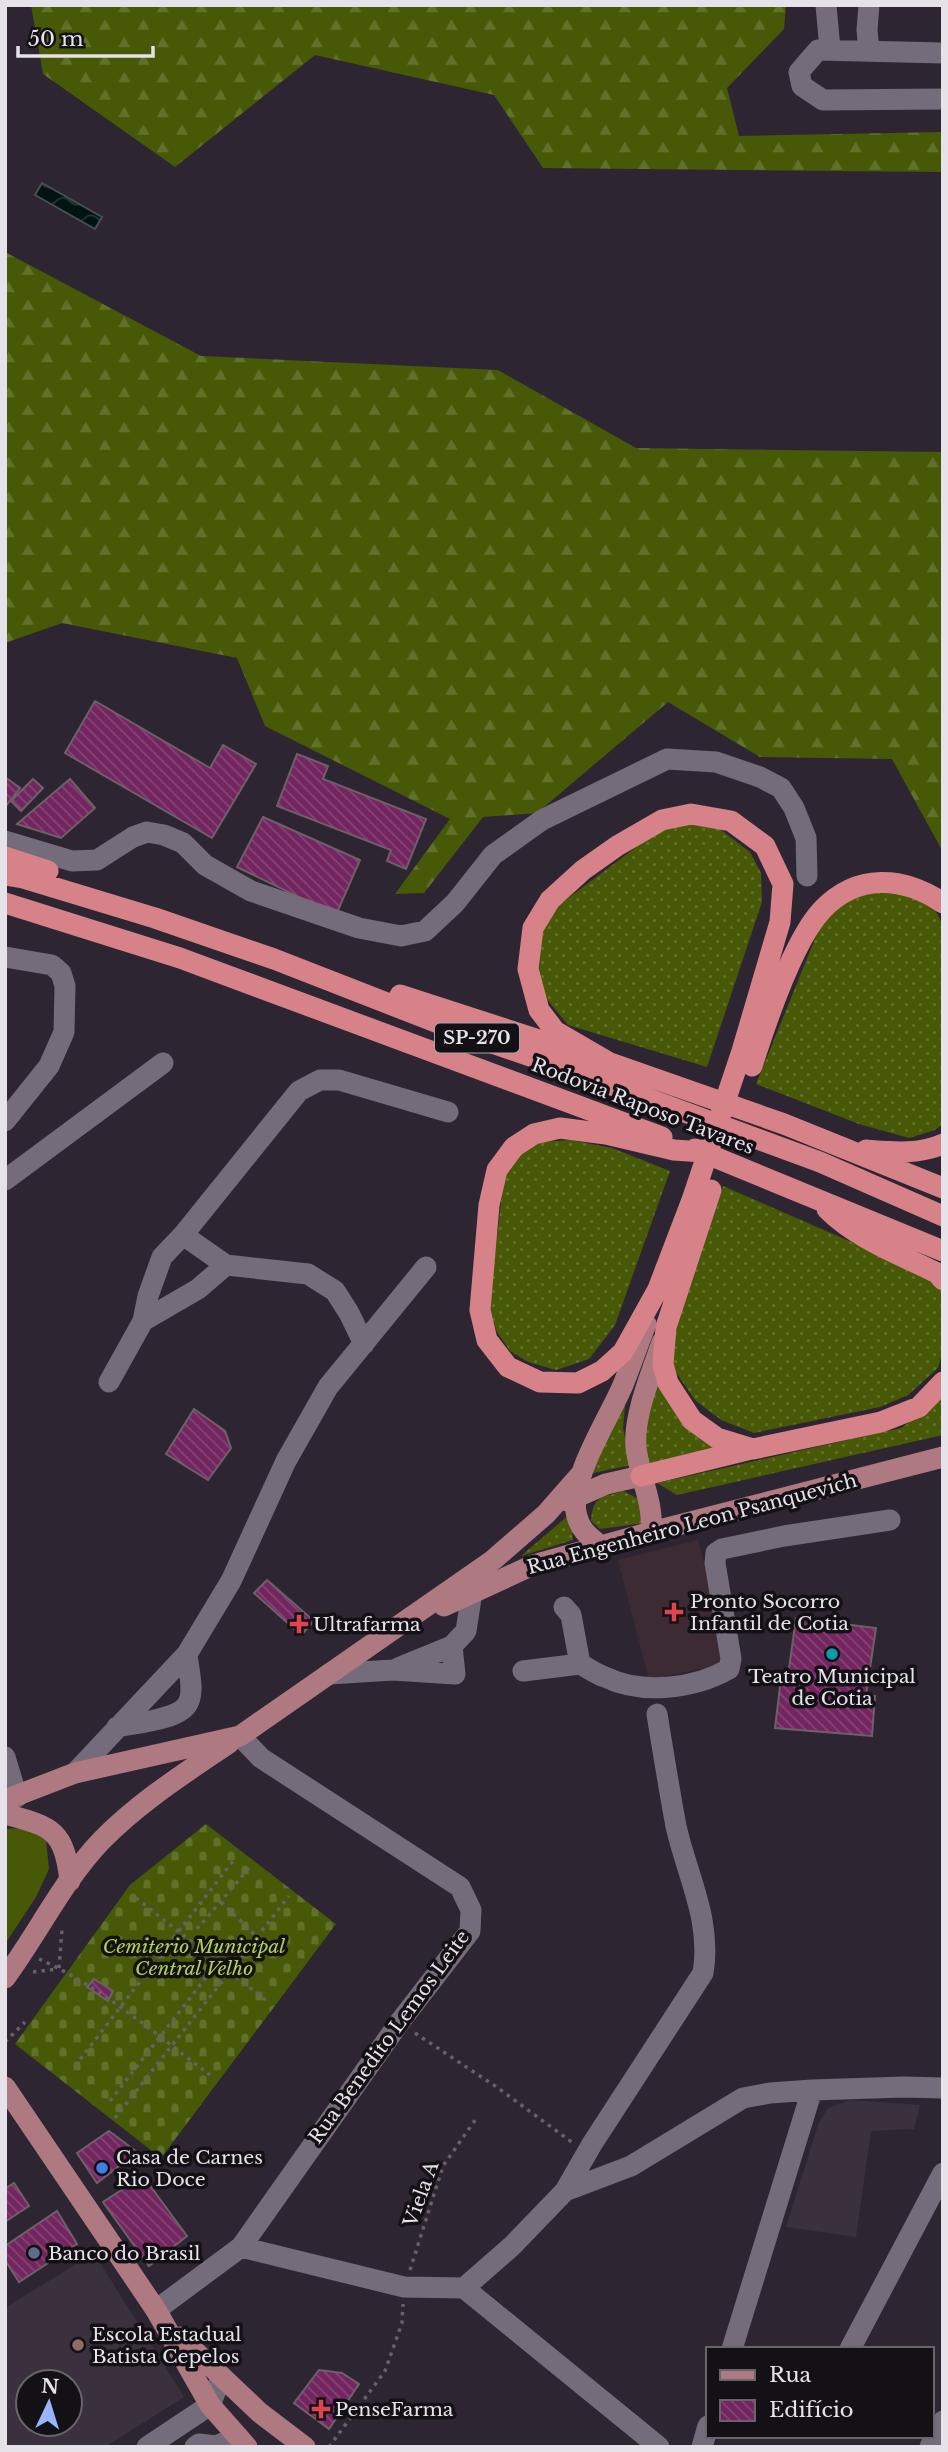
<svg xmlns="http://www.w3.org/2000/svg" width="948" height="2452" font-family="'Libre Baskerville',serif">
  <defs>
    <pattern id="grass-dots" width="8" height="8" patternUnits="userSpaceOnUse" patternTransform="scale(1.75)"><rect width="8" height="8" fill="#475906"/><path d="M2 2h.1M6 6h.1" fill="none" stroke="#62712a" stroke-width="1.8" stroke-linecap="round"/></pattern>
    <pattern id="forest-firs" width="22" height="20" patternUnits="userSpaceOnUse" patternTransform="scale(1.75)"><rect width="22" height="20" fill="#475906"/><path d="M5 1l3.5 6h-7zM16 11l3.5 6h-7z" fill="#62712a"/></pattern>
    <pattern id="cemetery-stones" width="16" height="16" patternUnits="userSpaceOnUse" patternTransform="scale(1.75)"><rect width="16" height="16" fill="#475906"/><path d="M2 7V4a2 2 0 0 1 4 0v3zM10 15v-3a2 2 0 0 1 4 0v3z" fill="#62712a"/></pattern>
    <pattern id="water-waves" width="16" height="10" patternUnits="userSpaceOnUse" patternTransform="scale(1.75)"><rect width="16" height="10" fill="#021314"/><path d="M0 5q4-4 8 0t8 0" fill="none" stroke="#273536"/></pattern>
    <pattern id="building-back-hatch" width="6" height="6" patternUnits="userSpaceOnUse" patternTransform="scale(1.75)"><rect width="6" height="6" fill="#72255e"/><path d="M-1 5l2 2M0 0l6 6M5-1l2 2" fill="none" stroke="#864475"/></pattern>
  </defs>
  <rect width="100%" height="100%" fill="#2d2632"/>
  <!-- education -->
  <path fill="#3a303e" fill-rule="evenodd" d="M851,2100L920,2105L914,2129L871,2131L856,2237L786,2227L819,2122L828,2108Z
    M94,2253L184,2397L105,2447H5V2308ZM28,2382H70V2424H28Z"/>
  <!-- medical -->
  <path fill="#3d2b33" d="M698,1540L729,1663L649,1680L618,1560Z"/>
  <!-- grass -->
  <path fill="url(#grass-dots)" d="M686,823L717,827L750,852L761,873L762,902L707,1067L568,1025L545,997L539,974L537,942L551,911L655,833Z
    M894,888L934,908L943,925V1124L935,1130L909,1138L859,1124L756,1084L826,912L845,896Z
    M571,1140L612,1148L670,1171L615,1325L589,1359L556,1370L528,1362L510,1351L497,1332L489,1306L504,1176L517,1155L539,1142Z
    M723,1186L936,1279L943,1294V1350L938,1368L908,1395L880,1407L754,1433L721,1420L695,1400L675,1371L672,1356L675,1328Z
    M659,1368L723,1448L650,1465L643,1451L644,1426Z
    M943,1394V1435L677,1495L657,1483L901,1428L935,1404Z
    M626,1395L623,1428L631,1465L589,1474Z
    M623,1491L641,1500L644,1523L600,1529L591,1521C593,1495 601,1498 623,1491Z
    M570,1514L573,1540L521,1556Z"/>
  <!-- forest -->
  <path fill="url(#forest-firs)" d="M31,5H786L784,29L727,88L739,136L943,132V172L543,168L494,95L315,55L175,167L43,74Z
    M5,252L201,356L498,370L636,448L943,452V852L892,759L760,757L668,702L537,813L483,817L424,893L395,894L450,819L265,726L237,658L62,623L5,643Z"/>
  <!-- cemetery -->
  <path fill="url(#cemetery-stones)" d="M206,1824L336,1924L161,2158L15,2044L130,1885Z"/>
  <!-- park -->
  <path fill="#475906" d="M26,1828L46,1840L49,1869L36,1897L5,1944V1829Z"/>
  <!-- water -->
  <path fill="url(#water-waves)" stroke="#465154" stroke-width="2" d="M42,183L102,217L95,229L35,195Z"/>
  <!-- building -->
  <path fill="url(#building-back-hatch)" stroke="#6e6069" stroke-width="2" d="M95,701L210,768L223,745L256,764L212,838L65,753Z
    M297,754L328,766L323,779L426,819L406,869L387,861L391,850L277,806Z
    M5,777L20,788L5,807Z
    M33,779L43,788L21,811L11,801Z
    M70,779L95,808L61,838L17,824Z
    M263,817L360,860L336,915L237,867Z
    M194,1409L225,1431L231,1448L208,1480L166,1454Z
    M267,1580L314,1621L301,1635L254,1593Z
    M796,1618L876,1628L866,1695L875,1696L872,1736L775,1728L781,1679L787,1683Z
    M94,1979L113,1991L108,2001L87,1987Z
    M109,2131L137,2152L97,2183L77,2153Z
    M143,2176L187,2236L149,2266L103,2202Z
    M14,2183L29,2206L5,2222V2189Z
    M57,2211L77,2244L19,2282L5,2260V2246Z
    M319,2370L342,2373L359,2384L329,2429L294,2403Z"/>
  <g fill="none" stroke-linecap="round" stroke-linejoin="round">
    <!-- path -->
    <path stroke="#66606a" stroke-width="3.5" stroke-dasharray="3.5 5" stroke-linecap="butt" d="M136,1898L268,2002
      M221,1902L257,1937
      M197,1929L251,1866
      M39,1959C100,1986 157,2035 210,2075
      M59,1968L62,1929
      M33,1972L57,1969
      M415,2033L498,2088L573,2143
      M5,2042L25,2022
      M75,2066L236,1857
      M110,2101L218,1962
      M115,2118L289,1896
      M410,2270L443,2166L478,2116
      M329,2447L385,2371L402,2323L403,2304"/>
    <!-- minor -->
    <path stroke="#746c7a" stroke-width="21" d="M826,5L830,49
      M869,5L867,30L869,51
      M943,53L818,50L799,72L802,86L823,100L943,99
      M5,841L72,861L97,860L133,837L147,832L164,835L183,843L205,865L251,891L359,928L401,936L425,931L455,903L493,855L542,820L667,759L716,762L760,777L781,788L794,808L806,838L807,876
      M5,957L52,965L61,973L65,986L64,1032L49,1066L5,1121
      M5,1180L163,1063
      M183,1235L299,1091L320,1080H339L448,1112
      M143,1321L198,1289L226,1265
      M109,1382L143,1321L148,1296L162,1257L183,1235L226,1265L308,1274L335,1291L349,1313L364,1344
      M580,1664C588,1668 596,1674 605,1677C642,1695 694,1689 729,1669L731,1659L715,1563L716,1553L722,1549L784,1536L890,1520
      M398,1668L452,1646L466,1631L472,1592
      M523,1671L580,1664L571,1615L564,1607
      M329,1674L393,1670L455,1674L452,1646
      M117,1727C135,1723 180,1720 188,1703C195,1691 188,1668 187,1654
      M5,1757L17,1797
      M75,1773L187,1654L231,1581L286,1461L328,1387L426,1267
      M565,2191L592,2144L703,1973C712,1920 687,1876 676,1826C669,1789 663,1751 657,1714
      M241,2247L404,2287L464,2288L512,2246L565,2191L631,2166L743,2098L770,2093L812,2090L904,2087L943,2088
      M464,2288L659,2447
      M156,2310L241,2247L399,2023L470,1931L471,1910L460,1887L261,1758L240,1736
      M732,2349L812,2090
      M850,2349L943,2173
      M147,2447L210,2405L221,2378
      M195,2447L199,2444L216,2446L238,2437
      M702,2447L708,2426
      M930,2447L943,2421"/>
    <!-- major -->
    <path stroke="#af7982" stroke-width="21" d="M567,1501L606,1484L641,1476
      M651,1532C654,1502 639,1477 636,1447C633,1416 652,1372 662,1342
      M601,1546C588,1536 579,1529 576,1512C570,1478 609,1418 623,1385C631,1365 638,1344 646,1324
      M444,1606L533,1565L651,1532L943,1457
      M5,1800L75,1773L240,1736L493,1560L546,1514L582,1473
      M5,1814C52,1827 64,1829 70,1881
      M5,1978C38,1933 63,1881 101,1841C139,1802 185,1773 229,1743
      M5,2087L156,2310L210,2405L247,2447
      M180,2337L259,2412L305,2447"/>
    <!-- highway -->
    <path stroke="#d68288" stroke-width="21" d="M5,857L48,871
      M5,875L23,878L155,918L274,959L469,1035L568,1069L820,1162L943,1216
      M5,903L180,958L662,1137
      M400,995L610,1063L784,1124L943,1188
      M610,1063L555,1031L539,1010L528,969L533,928L550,900L583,870L617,846L662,820L691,814L731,821L765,846L783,884L780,922L742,1051L692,1200L658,1289L623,1352L602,1371L578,1383L540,1382L508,1367L487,1340L480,1310L489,1205L497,1170L514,1147L534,1134L560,1128L606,1134L674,1150L703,1152
      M752,1066C765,1025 793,941 822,910C857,873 903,876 943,903
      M695,1149L943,1251
      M866,1150C892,1152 918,1155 943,1144
      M711,1190L666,1327L663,1364L668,1383L692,1420L717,1438L753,1449L881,1422L919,1407L943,1382
      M827,1209C857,1239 899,1254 937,1273L943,1280
      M641,1476L751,1449"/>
  </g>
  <!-- markers -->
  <g fill="#e0444e" stroke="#141116" stroke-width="2.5">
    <path d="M670.5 1601.5h7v7h7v7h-7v7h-7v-7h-7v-7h7z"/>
    <path d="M295.5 1613.5h7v7h7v7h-7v7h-7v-7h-7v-7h7z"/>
    <path d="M317.5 2398.5h7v7h7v7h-7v7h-7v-7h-7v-7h7z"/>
  </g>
  <circle fill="#0f9aa8" stroke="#141116" stroke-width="2.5" cx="832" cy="1654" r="7"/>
  <circle fill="#3f7fe0" stroke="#141116" stroke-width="2.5" cx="102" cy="2168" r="7"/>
  <circle fill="#5c6f8a" stroke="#141116" stroke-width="2.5" cx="34" cy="2253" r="7"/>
  <circle fill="#8d6e63" stroke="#141116" stroke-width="2.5" cx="78" cy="2345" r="7"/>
  <g text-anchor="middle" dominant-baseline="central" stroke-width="7" stroke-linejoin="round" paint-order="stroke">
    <!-- shield labels -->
    <rect fill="#141116" stroke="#a7a3aa" stroke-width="2" x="435" y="1023.5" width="84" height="29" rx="5"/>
    <g font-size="18" font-weight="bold" fill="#e6e2e9">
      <text x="477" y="1038">SP-270</text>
    </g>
    <!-- street labels -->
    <g font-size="19" fill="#e6e2e9" stroke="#141116">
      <text transform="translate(643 1106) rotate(21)">Rodovia Raposo Tavares</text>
      <text transform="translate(692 1524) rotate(-15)">Rua Engenheiro Leon Psanquevich</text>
      <text transform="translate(389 2037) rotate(-54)">Rua Benedito Lemos Leite</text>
      <text transform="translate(421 2194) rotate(-70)">Viela A</text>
    </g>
    <!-- poi labels -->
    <g font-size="19" fill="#e6e2e9" stroke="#141116" text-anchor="start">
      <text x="690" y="1601">Pronto Socorro<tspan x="690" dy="22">Infantil de Cotia</tspan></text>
      <text x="313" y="1624">Ultrafarma</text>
      <text x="832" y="1676" text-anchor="middle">Teatro Municipal<tspan x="832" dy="22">de Cotia</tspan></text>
      <text x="116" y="2157">Casa de Carnes<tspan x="116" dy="22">Rio Doce</tspan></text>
      <text x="48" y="2253">Banco do Brasil</text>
      <text x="92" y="2334">Escola Estadual<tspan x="92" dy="22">Batista Cepelos</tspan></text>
      <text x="335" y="2409">PenseFarma</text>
    </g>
    <!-- park labels -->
    <g font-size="19" font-style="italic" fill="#b1d354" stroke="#141116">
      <text x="194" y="1946">Cemiterio Municipal<tspan x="194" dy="22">Central Velho</tspan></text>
    </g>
  </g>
  <!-- border -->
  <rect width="948" height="2452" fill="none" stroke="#e6e2e9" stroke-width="14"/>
  <!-- legend -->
  <rect x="706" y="2347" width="228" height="91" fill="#141116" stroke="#68656a" stroke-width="2"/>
  <rect x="720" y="2370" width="35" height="10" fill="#af7982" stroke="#68656a" stroke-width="2"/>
  <text x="769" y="2382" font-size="21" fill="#e6e2e9">Rua</text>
  <rect x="720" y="2400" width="35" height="21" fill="url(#building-back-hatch)" stroke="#68656a" stroke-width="2"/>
  <text x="769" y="2417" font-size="21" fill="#e6e2e9">Edifício</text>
  <!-- north arrow -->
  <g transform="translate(49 2403) rotate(4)"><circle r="33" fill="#141116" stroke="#68656a" stroke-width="2"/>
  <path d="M0-5L12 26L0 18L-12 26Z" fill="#99b5fd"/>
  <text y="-10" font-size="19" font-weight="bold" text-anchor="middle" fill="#e6e2e9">N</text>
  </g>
  <!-- scale -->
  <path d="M18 46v10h135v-10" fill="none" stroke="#e6e2e9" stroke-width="3.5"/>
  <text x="28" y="46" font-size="21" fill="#e6e2e9" stroke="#141116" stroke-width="5" paint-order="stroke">50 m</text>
</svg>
